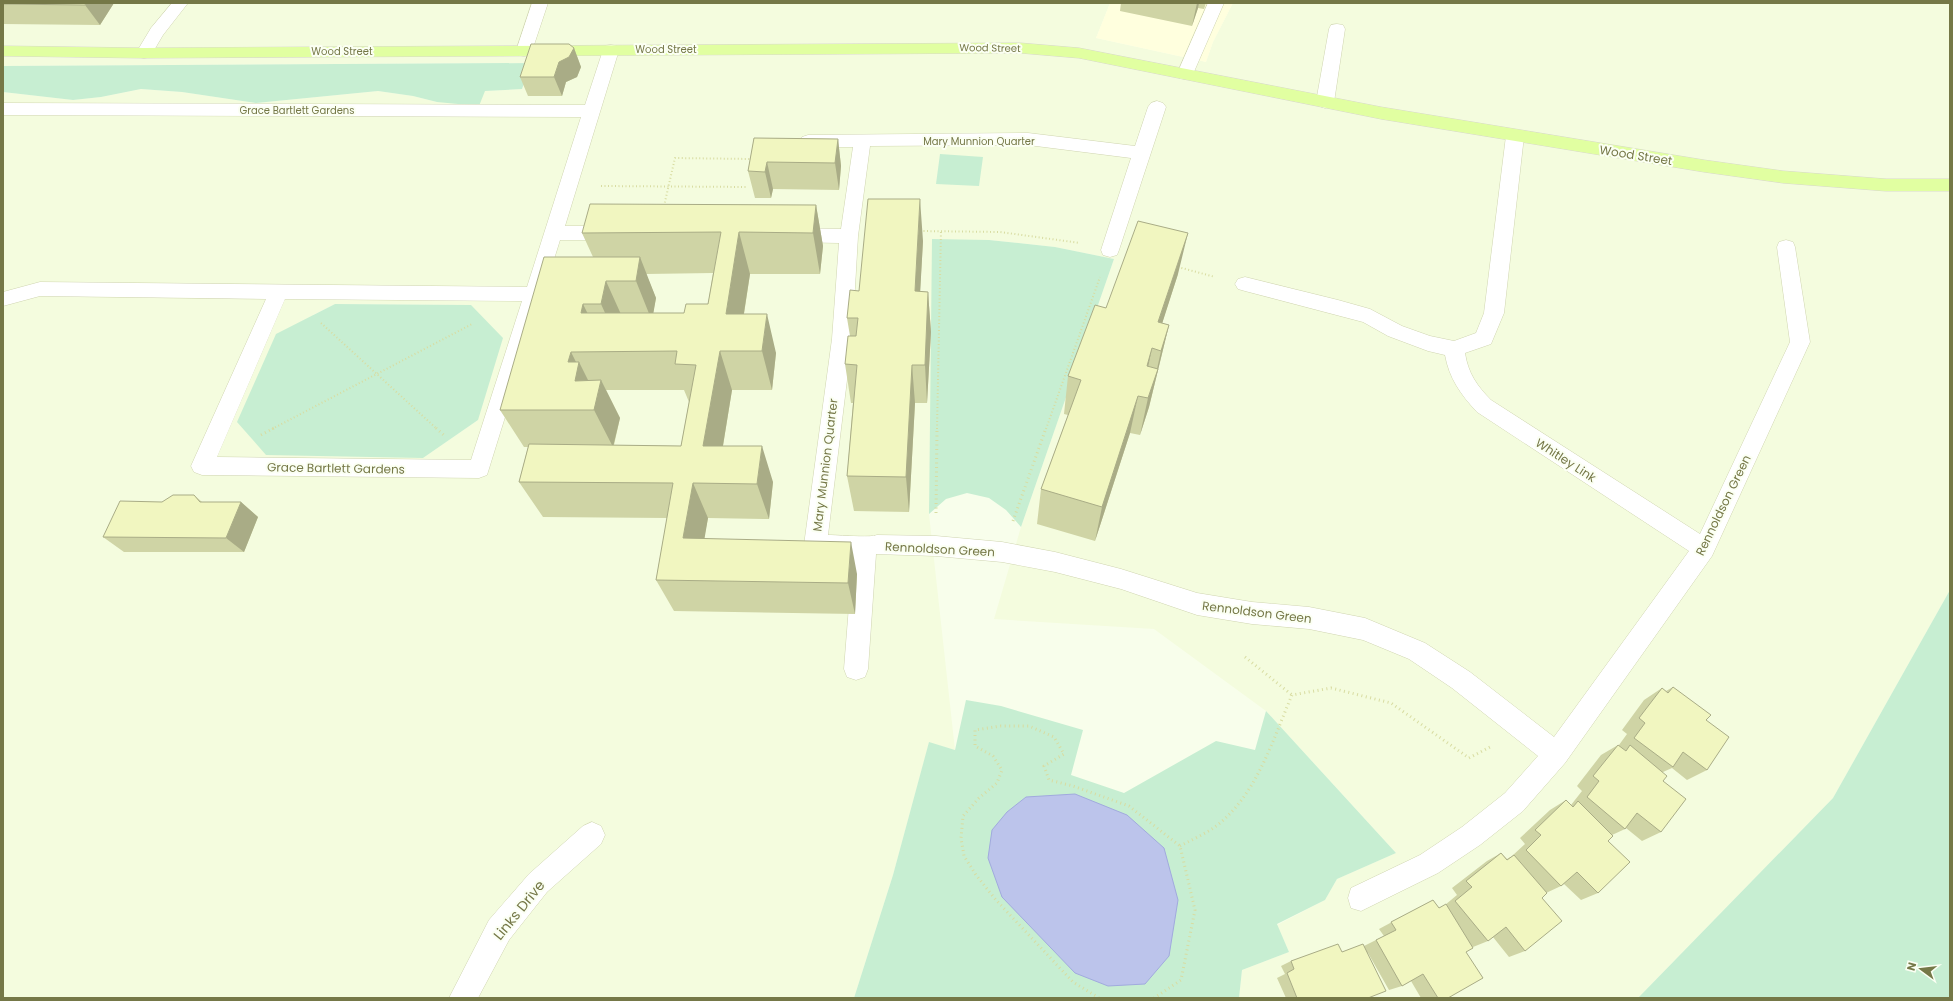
<svg xmlns="http://www.w3.org/2000/svg" width="1953" height="1001" font-family="Poppins,sans-serif">
  <rect width="100%" height="100%" fill="#f8feeb"/>
  <!-- residential -->
  <path fill="#f4fcde" fill-rule="evenodd" d="M3,3H1110L1096,38L1206,62L1213,42L1233,3H1950V590L1833,798L1638,998H1239L1242,970L1289,952L1277,925L1325,900L1337,879L1396,853L1266,711L1154,629L994,619L1021,527L1114,259L1055,247L989,240L929,514L955,750L929,743L893,875L854,998H3V92L73,100L101,97L141,89L182,92L256,103L378,91L413,96L437,102L484,91L522,89L531,63L3,66ZM335,304L471,305L478,420L423,458L313,315Z"/>
  <!-- commercial -->
  <path fill="#ffffde" d="M1110,3H1233L1213,42L1206,62L1096,38Z"/>
  <!-- green -->
  <path fill="#c7eed2" d="M531,63L522,89L485,91L479,106L437,102L413,96L378,91L256,103L182,92L141,89L101,97L73,100L3,92V66Z
    M940,154L983,157L979,186L936,184Z
    M932,239L989,240L1055,247L1114,259L1021,527L1006,510L989,498L967,493L946,499L929,514Z
    M335,304L471,305L503,338L478,420L423,458L266,455L237,422L276,334Z
    M1950,590V998H1638L1833,798Z
    M966,700L1001,706L1083,730L1071,775L1124,793L1216,741L1255,750L1266,711L1396,853L1337,879L1325,900L1277,924L1289,952L1242,970L1239,998H854L893,875L929,742L955,750Z"/>
  <!-- water -->
  <path fill="#bcc4eb" stroke="#a1aade" d="M1075,794L1127,815L1164,848L1178,900L1169,956L1145,984L1108,986L1075,973L1002,897L988,858L992,830L1007,812L1026,797Z"/>
  <g fill="none" stroke-linecap="round" stroke-linejoin="round">
    <!-- minor casing -->
    <g stroke="#d0d5b1" stroke-width="1">
      <path id="minor" d="M172,3H188L163,35L150,57L144,58L138,57L136,53L151,28Z
        M532,3H548L532,51L530,55L524,56L518,55L516,51Z
        M1208,3H1224L1193,74L1191,78L1185,79L1179,78L1177,74Z
        M1337,24L1343,25L1345,29L1334,102L1331,106L1325,108L1319,106L1316,102L1329,29L1331,25Z
        M611,45L617,46L619,50L565,226H612L619,228L621,233L619,238L612,240H560L487,475L479,478L202,475L194,472L191,466L266,299L40,296L3,306V292L40,282L527,287L581,117L3,115V103L585,105L603,50L605,46ZM285,299L522,301L471,460L217,457Z
        M1157,101L1163,103L1166,107L1119,250L1117,255L1110,257L1103,255L1101,250L1131,158L1028,145L870,146L858,236L852,339L828,535C838,535 870,538 877,535L936,536L1002,542L1055,552L1121,569L1197,593L1252,602L1309,607L1365,618L1425,643L1470,672L1554,737L1689,551L1477,412C1461,395 1449,378 1445,355L1428,351L1388,336L1363,322L1245,291L1238,289L1235,284L1238,279L1245,277L1338,300L1370,309L1402,326L1430,336L1454,341L1476,333L1484,313L1506,136L1509,132L1515,130L1521,132L1524,136L1504,313L1491,344L1465,353C1468,373 1477,386 1491,400L1700,534L1790,342L1777,247L1779,242L1786,240L1793,242L1795,247L1810,342L1712,556L1565,763L1523,811L1480,845L1438,873L1361,911L1351,908L1348,898L1351,888L1420,855L1462,827L1505,793L1538,756L1452,688L1409,659L1363,640L1309,629L1252,624L1197,615L1121,589L1055,572L1002,562L936,556L876,554L868,669L865,677L856,680L847,677L844,669L853,555H815L807,552L804,545L832,339L839,243L793,242L786,240L784,235L786,230L793,228L841,229L853,147H808L802,145L799,141L802,137L808,135L1028,133L1135,146L1148,107L1151,103Z
        M592,822L601,826L605,835L601,844L547,892L509,940L478,998H449L489,920L529,874L583,826Z"/>
    </g>
    <!-- major casing -->
    <g stroke="#d8d9cb" stroke-width="1">
      <path id="major" d="M1020,43L1079,48L1381,107L1704,160L1783,171L1886,179H1950V191H1886L1783,183L1704,172L1381,119L1079,58L1020,53L144,58L3,56V46L144,48Z"/>
    </g>
    <!-- path-far1 -->
    <path stroke="#d8dca1" stroke-width="2" stroke-dasharray="1 2.5" stroke-linecap="butt" d="M601,186L747,187
      M664,206L675,158L751,159
      M920,231L1000,232L1080,243
      M1178,267L1215,277
      M321,323L437,429
      M272,429L472,324
      M937,429L941,230
      M1046,429L1100,277"/>
    <!-- path -->
    <path stroke="#d8dca1" stroke-width="3" stroke-dasharray="1 3.5" stroke-linecap="butt" d="M436,428L446,437
      M261,435L274,428
      M936,513L937,428
      M1013,521L1046,428
      M1245,657L1292,695
      M1180,846C1193,839 1208,833 1220,823C1258,791 1273,739 1292,695L1331,688L1391,703L1469,758L1490,747
      M1099,998L1073,982L996,900L976,875L964,856L961,838L963,816L979,798L997,783L1002,770L993,756L975,746V730L1001,726H1029L1054,737L1064,754L1044,766L1049,780L1073,786L1129,806L1180,846L1195,910L1181,980L1154,998"/>
    <!-- minor -->
    <use href="#minor" fill="#fff" fill-rule="evenodd"/>
    <!-- major -->
    <use href="#major" fill="#e1ffa1" fill-rule="evenodd"/>
  </g>
  <!-- wall -->
  <path fill="#cfd4a5" fill-rule="evenodd" d="M3,3H114L100,25L3,24Z
    M1121,3H1206L1204,9L1198,8L1192,26L1120,11Z
    M574,48L581,67L577,77L566,82L562,96H528L520,77Z
    M754,138L838,139L841,166L839,190L773,189L771,198H755L748,171Z
    M816,205L823,246L820,274H750L744,314L776,353L772,390H732L723,446L773,482L769,519L708,518L704,538L857,574L855,614L674,611L656,580L667,518L543,517L519,482L528,447H524L500,410L593,257L582,233ZM713,273L708,304L684,313H653L656,298L646,274ZM606,390H684L689,402L681,446L614,445L620,418Z
    M923,241L920,291L928,292L931,332L927,403H915L909,512L854,511L847,476L853,403H851L845,364L850,336L847,318L859,291Z
    M1178,274L1162,323L1169,325L1149,407L1140,435L1130,433L1095,541L1037,524L1041,489L1068,415L1064,414L1068,376L1106,308Z
    M194,495L202,502H241L258,517L244,552H124L103,537L162,502Z
    M1673,687L1706,720L1707,770L1687,780L1672,768L1663,772L1661,832L1642,841L1626,828L1625,829L1612,835L1608,841L1598,893L1581,900L1564,884L1561,886L1546,893L1542,898L1525,951L1509,957L1493,937L1488,941L1473,947L1466,952L1448,998H1421L1411,981L1402,986L1389,990L1368,953V998H1286L1277,978L1285,974L1281,966L1291,961L1342,952L1364,946L1384,936L1379,929L1433,900L1439,908L1445,905L1457,895L1452,888L1487,861L1501,853L1507,859L1512,856L1525,844L1520,838L1550,810L1566,800L1571,805L1582,791L1577,786L1601,755L1618,745H1619L1627,734L1622,730L1644,700L1662,688L1666,691Z"/>
  <!-- shaded-wall -->
  <path fill="#a9ac86" d="M86,3H114L100,25L85,5Z
    M1197,3H1199L1198,8L1192,26Z
    M574,48L581,67L577,77L566,82L562,96L554,77L559,62Z
    M838,139L841,166L839,190L835,163Z
    M767,162L773,189L771,198L765,172Z
    M920,199L923,241L918,331L915,291Z
    M816,205L823,246L820,274L813,233Z
    M739,232L750,274L738,351L726,314Z
    M1188,233L1178,274L1154,349L1158,322Z
    M640,257L656,298L652,321L636,281Z
    M606,281L624,321L619,344L601,304Z
    M928,292L931,332L927,403L925,365Z
    M583,304L602,343L581,313Z
    M767,314L776,353L772,390L762,351Z
    M1169,325L1149,407L1140,435L1148,398L1155,378L1161,351Z
    M1152,348L1144,387L1147,366Z
    M720,351L732,390L717,482L703,446Z
    M571,352L578,366L579,362L597,398L601,380L620,418L613,447L594,410L575,381L568,362Z
    M912,365L915,403L909,512L906,477Z
    M1138,396L1130,433L1095,541L1102,507Z
    M762,446L773,482L769,519L757,484Z
    M693,483L708,518L699,571L683,538Z
    M241,502L258,517L244,552L226,538Z
    M851,542L857,574L855,614L848,583Z"/>
  <!-- building -->
  <path fill="#f1f6c0" stroke="#a9ac86" d="M3,3H86L85,5L3,4Z
    M531,44H569L574,48L569,57L559,62L554,77H520Z
    M754,138L838,139L835,163L767,162L765,172L748,171Z
    M868,199H920L915,291L928,292L925,365H912L906,477L847,476L857,365L845,364L848,336H856L858,318H847L850,290L859,291Z
    M590,204L816,205L813,233L739,232L726,314H767L762,351H720L703,446H762L757,484L693,483L683,538L851,542L848,583L656,580L673,483L519,482L529,444L681,446L696,365L675,364L677,351L571,352L568,362H579L575,381L601,380L594,410H500L544,257H640L636,281H606L601,304H583L581,313H684L686,304H708L721,232L582,233Z
    M1138,221L1188,233L1158,322L1169,325L1161,351L1152,348L1147,366L1158,369L1148,398L1138,396L1102,507L1041,489L1081,380L1068,376L1095,305L1106,308Z
    M173,495H194L200,502H241L226,538L103,537L120,501L162,502Z
    M1673,687L1711,715L1706,720L1729,737L1707,770L1683,752L1673,767L1634,738L1645,723L1639,718L1662,688L1668,693Z
    M1618,745L1626,751L1630,745L1667,776L1663,781L1686,799L1661,832L1637,813L1625,829L1587,797L1599,781L1593,776Z
    M1566,800L1573,807L1578,801L1613,836L1608,841L1630,862L1598,893L1577,872L1561,886L1526,850L1541,835L1535,830Z
    M1501,853L1507,860L1514,855L1547,893L1542,898L1562,921L1525,951L1506,927L1488,941L1455,901L1472,887L1466,881Z
    M1433,900L1439,908L1446,904L1473,948L1466,952L1483,978L1448,998H1438L1423,974L1402,986L1376,940L1396,930L1391,922Z
    M1338,944L1342,952L1363,944L1386,991L1368,998H1297L1287,973L1294,969L1291,961Z"/>
  <g text-anchor="middle" dominant-baseline="central" stroke-width="4" stroke-linejoin="round" paint-order="stroke">
    <!-- far-street labels -->
    <g font-size="10" fill="#757847" stroke="#fbfff3">
      <text transform="translate(990 48) rotate(1)">Wood Street</text>
      <text x="666" y="49">Wood Street</text>
      <text x="342" y="51">Wood Street</text>
      <text x="297" y="110">Grace Bartlett Gardens</text>
      <text x="979" y="141">Mary Munnion Quarter</text>
    </g>
    <!-- street labels -->
    <g font-size="12" fill="#757847" stroke="#fbfff3">
      <text transform="translate(1636 155) rotate(9)">Wood Street</text>
      <text transform="translate(1566 460) rotate(33)">Whitley Link</text>
      <text transform="translate(825 465) rotate(-83)">Mary Munnion Quarter</text>
      <text transform="translate(336 468) rotate(1)">Grace Bartlett Gardens</text>
      <text transform="translate(1723 505) rotate(-64)">Rennoldson Green</text>
      <text transform="translate(940 549) rotate(3)">Rennoldson Green</text>
      <text transform="translate(1257 612) rotate(7)">Rennoldson Green</text>
    </g>
    <!-- near-street labels -->
    <g font-size="14" fill="#757847" stroke="#fbfff3">
      <text transform="translate(519 910) rotate(-51)">Links Drive</text>
    </g>
  </g>
  <!-- border -->
  <rect width="1953" height="1001" fill="none" stroke="#757847" stroke-width="8"/>
  <!-- north arrow -->
  <g transform="translate(1921 969) rotate(285)" stroke="#fbfff3" stroke-width="3" paint-order="stroke">
  <path d="M0-3L7 15L0 10L-7 15Z" fill="#757847"/>
  <text y="-6" font-size="11" font-weight="bold" text-anchor="middle" fill="#757847">N</text>
  </g>
</svg>
